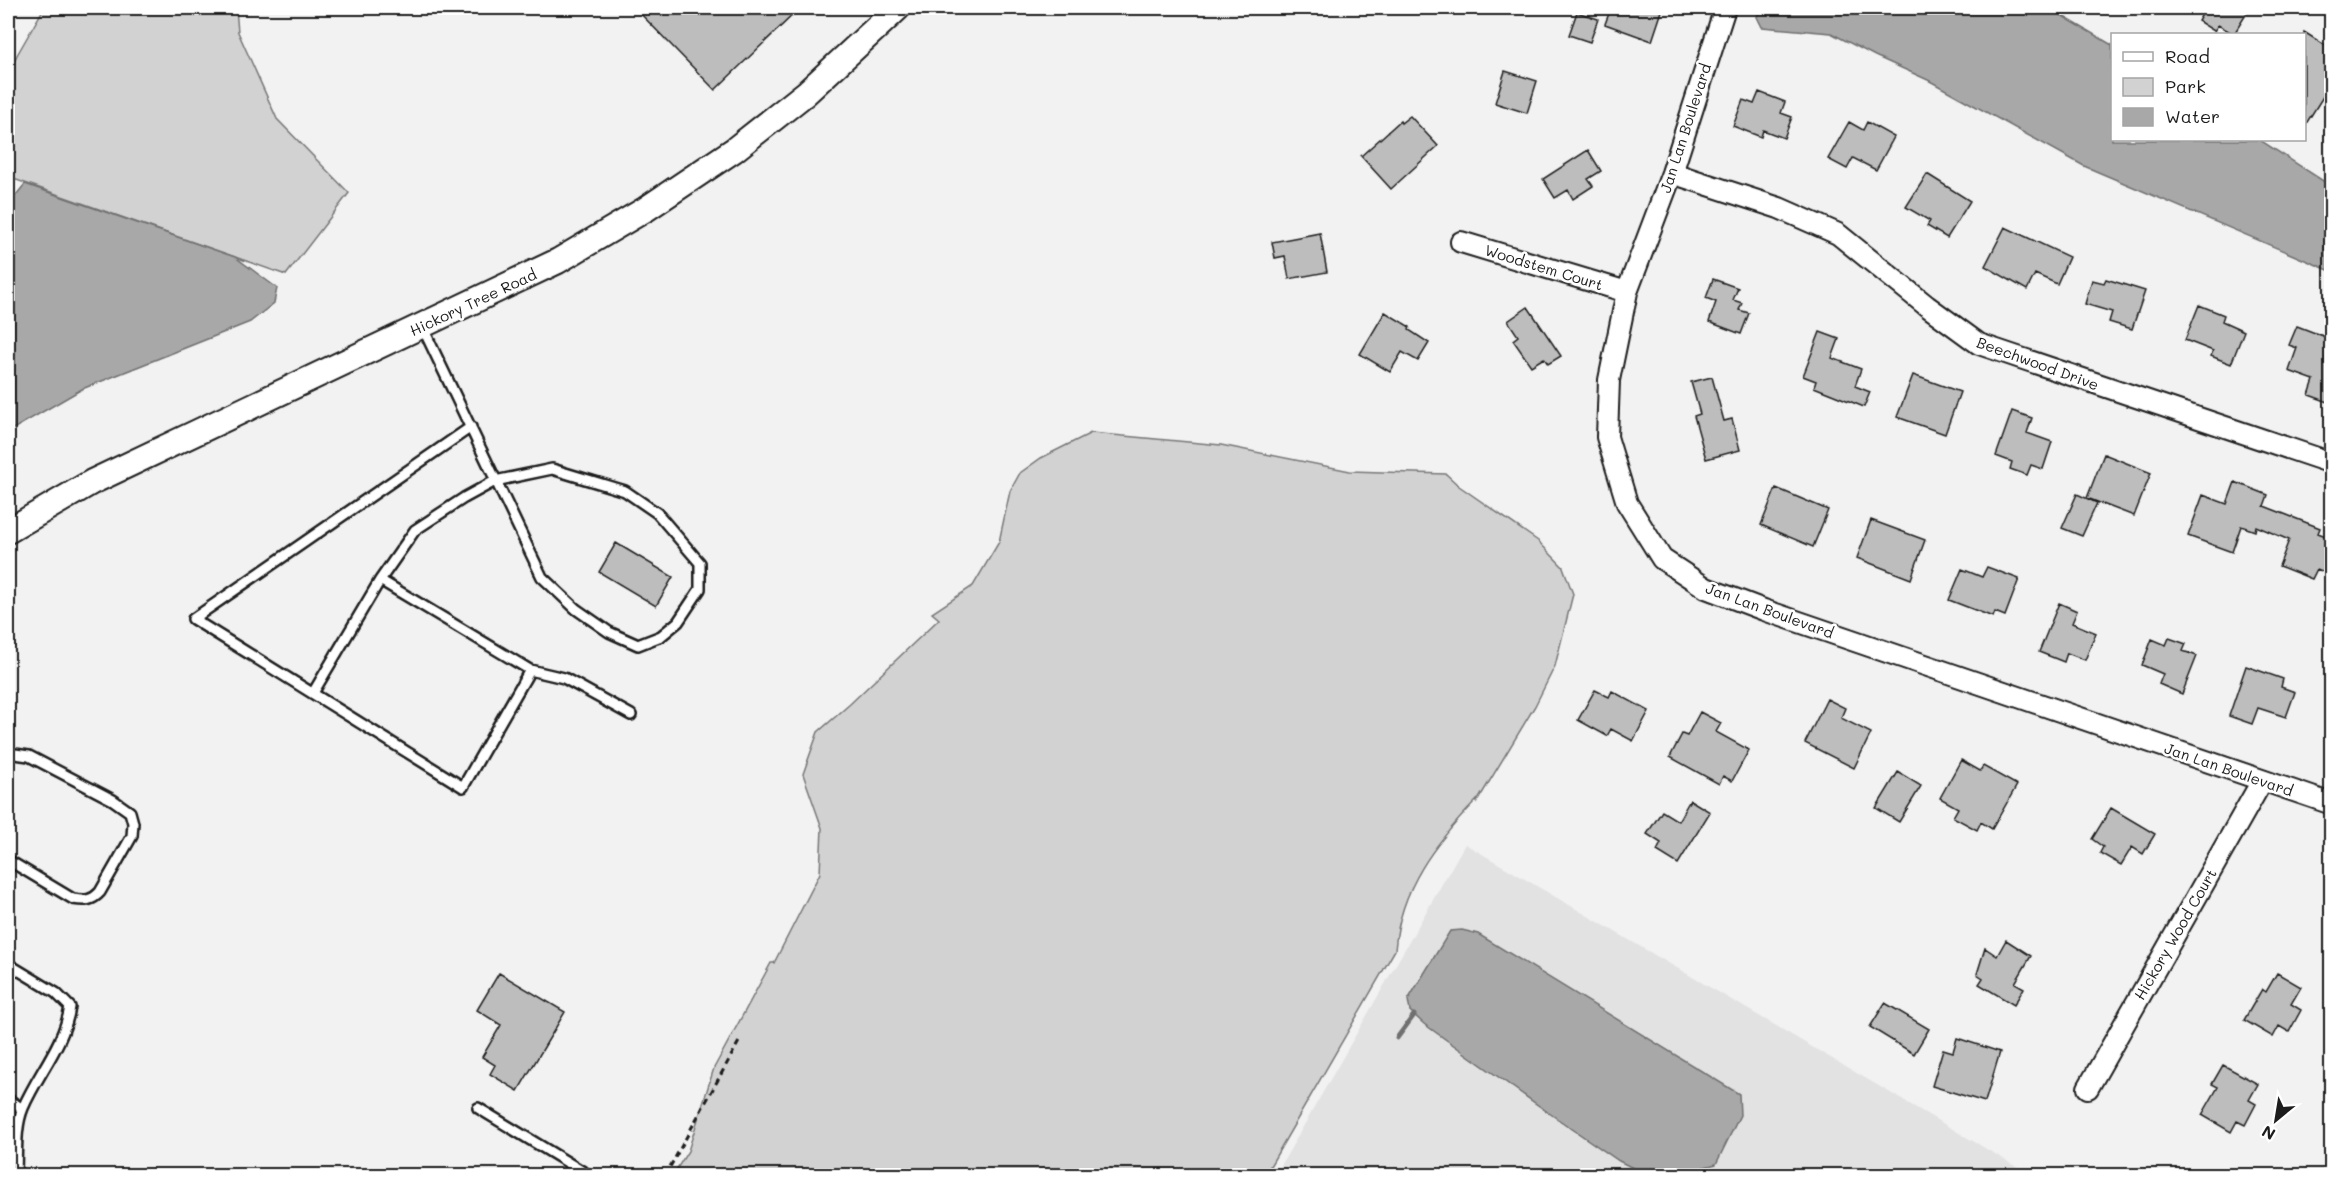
<svg xmlns="http://www.w3.org/2000/svg" width="2339" height="1183" font-family="Mali,sans-serif">
  <rect width="100%" height="100%" fill="#f2f2f2"/>
  <filter id="ink" filterUnits="userSpaceOnUse"><feTurbulence type="fractalNoise" baseFrequency=".0167" numOctaves="2"/><feDisplacementMap in="SourceGraphic" scale="12" xChannelSelector="R" yChannelSelector="G"/><feConvolveMatrix kernelMatrix="1 2 1 2 8 2 1 2 1" color-interpolation-filters="sRGB"/></filter>
  <g filter="url(#ink)">
    <!-- built -->
    <path fill="#e2e2e2" d="M1465,844L2031,1175L1275,1176Z"/>
    <!-- green -->
    <path fill="#d2d2d2" stroke="#777" stroke-width="1.5" d="M44,8H236L238,32L277,119L349,193L286,275L8,177V76L17,55Z
      M1091,433L1221,445L1350,471L1446,474L1459,486L1538,541L1563,567L1573,594L1555,666L1535,706L1477,802V800C1435,843 1400,888 1395,950L1265,1175H673L688,1151L714,1068L771,963H774L820,873L822,828L803,774L818,732L850,704L939,619L932,613L973,586L999,542L1010,491L1020,473L1041,458Z"/>
    <!-- water -->
    <path fill="#a8a8a8" stroke="#707070" stroke-width="1.5" d="M1760,8H2049L2112,45V140H2260L2331,186V271L2084,166L1928,80L1875,56L1831,33L1762,27L1757,17Z
      M25,184L235,257L277,288L274,303L250,322L82,389L8,432V205Z
      M1462,930L1478,934L1739,1094L1740,1115L1716,1164L1682,1173L1639,1171L1619,1161L1549,1113L1424,1024L1410,1011L1408,1000L1450,931Z"/>
    <g fill="none" stroke-linecap="round" stroke-linejoin="round">
      <!-- stream -->
      <path stroke="#707070" stroke-width="5" d="M1397,1038L1414,1015"/>
    </g>
    <!-- building -->
    <path fill="#bdbdbd" stroke="#1c1c1c" stroke-width="1.5" d="M635,8H800L715,90Z
      M1611,8H1663L1652,41L1605,24Z
      M2206,8H2250L2234,34L2218,25L2214,31L2198,21Z
      M1577,12L1598,19L1590,42L1569,35Z
      M2304,32L2331,49V84L2304,127Z
      M1505,71L1537,81L1527,113L1495,103Z
      M1759,92L1785,102L1781,113L1792,117L1784,138L1763,130L1761,137L1733,126L1743,100L1754,104Z
      M1410,116L1438,146L1391,189L1361,156L1400,121L1401,123Z
      M1849,122L1863,130L1867,122L1894,137L1876,170L1853,158L1847,169L1828,159Z
      M1588,150L1601,171L1588,179L1593,186L1573,199L1568,190L1555,198L1543,179Z
      M1927,174L1970,201L1947,238L1927,226L1930,221L1906,207Z
      M2005,227L2069,257L2057,284L2035,274L2027,290L1985,266Z
      M1320,233L1327,272L1289,279L1285,256L1275,258L1272,242Z
      M1713,279L1738,288L1733,300L1742,303L1739,310L1749,313L1741,334L1709,322L1716,302L1706,298Z
      M2106,279L2145,291L2132,329L2109,322L2112,312L2085,304L2092,280L2104,283Z
      M2199,305L2224,315L2222,321L2244,331L2231,364L2211,356L2213,351L2185,340Z
      M1528,307L1561,356L1548,364L1544,358L1531,366L1513,340L1518,336L1508,321Z
      M1385,312L1410,327L1409,330L1429,343L1418,361L1402,352L1390,372L1360,354Z
      M2297,326L2331,339V403L2309,395L2314,380L2289,371L2297,348L2289,345Z
      M1820,332L1839,339L1832,358L1861,369L1855,386L1870,392L1864,407L1814,387L1816,381L1803,376Z
      M1913,375L1960,392L1945,434L1897,417Z
      M1712,377L1724,421L1732,419L1740,450L1706,459L1694,416L1700,414L1691,382Z
      M2012,411L2032,418L2027,433L2052,442L2043,469L2031,465L2027,475L2010,469L2012,462L1996,456Z
      M2104,454L2151,473L2134,516L2087,498Z
      M2235,482L2268,495L2264,506L2320,528L2318,533L2331,538V575L2317,569L2312,579L2279,566L2289,540L2256,526L2255,531L2241,526L2232,552L2188,536L2203,495L2227,504Z
      M1776,488L1828,510L1813,547L1761,525Z
      M2077,494L2097,503L2082,536L2062,528Z
      M1871,520L1925,540L1911,579L1857,558Z
      M616,543L673,577L656,606L599,572Z
      M1987,567L2019,579L2005,616L1995,612L1993,617L1949,600L1962,569L1982,577Z
      M2059,603L2077,611L2072,623L2096,633L2085,660L2067,653L2064,662L2039,652Z
      M2169,638L2186,644L2183,651L2197,656L2182,694L2159,684L2163,674L2142,665L2152,639L2166,645Z
      M2246,666L2283,679L2281,687L2295,692L2286,717L2258,708L2252,724L2229,716Z
      M1595,690L1609,697L1612,691L1649,711L1633,741L1611,729L1607,736L1578,720Z
      M1827,699L1845,708L1841,718L1871,733L1854,768L1805,743Z
      M1700,712L1721,723L1716,732L1749,750L1732,781L1723,776L1719,784L1670,757L1682,734L1687,736Z
      M1961,760L1980,771L1983,766L2017,785L1992,829L1981,822L1977,830L1953,817L1958,808L1940,798Z
      M1898,772L1921,786L1899,822L1876,808Z
      M1690,800L1710,812L1678,864L1657,851L1661,843L1647,834L1662,811L1678,821Z
      M2111,808L2155,834L2143,854L2132,847L2121,865L2100,853L2103,847L2092,839Z
      M2006,940L2031,956L2015,983L2024,988L2014,1005L1979,984L1983,978L1977,974L1985,948L1997,956Z
      M499,973L565,1012L518,1091L490,1074L495,1065L482,1057L501,1025L477,1010Z
      M2277,973L2301,987L2291,1004L2301,1010L2289,1032L2279,1026L2273,1037L2244,1020L2262,989L2266,992Z
      M1885,1003L1929,1029L1914,1054L1870,1027Z
      M1957,1038L2000,1052L1985,1102L1932,1086L1943,1049L1953,1052Z
      M2223,1065L2258,1084L2249,1100L2256,1104L2245,1125L2237,1121L2231,1132L2202,1115L2218,1087L2212,1084Z"/>
    <g fill="none" stroke-linecap="round" stroke-linejoin="round">
      <!-- service casing -->
      <g stroke="#1c1c1c" stroke-width="14">
        <path id="service" d="M422,326L542,577L576,609L609,632L638,645L661,636L678,622L700,589V563L657,513L625,491L552,469L495,481L464,498L415,530L380,580L530,670L564,678L631,715
          M471,427L193,619L463,787L530,670
          M313,693L380,580
          M8,753L29,756L113,800L130,812L133,823L132,836L100,892C92,901 85,901 73,899L8,860
          M8,964L56,993L70,1007C64,1045 38,1073 23,1108C15,1127 17,1152 16,1172
          M8,1099L22,1109
          M478,1108L590,1176"/>
      </g>
      <!-- minor casing -->
      <g stroke="#1c1c1c" stroke-width="24">
        <path id="minor" d="M1725,8L1672,173L1627,292L1609,380L1607,437L1627,503L1662,559L1706,588L1764,610L2332,804
          M1672,173L1779,208L1838,234L1927,306L1979,344L2332,463
          M1461,242L1627,292
          M2088,1088L2262,781"/>
      </g>
      <!-- tertiary casing -->
      <g stroke="#1c1c1c" stroke-width="28">
        <path id="tertiary" d="M8,531L92,482L558,261L646,209L734,150L806,93L898,8"/>
      </g>
      <!-- path -->
      <path stroke="#1c1c1c" stroke-width="3" stroke-dasharray="6 4.5" stroke-linecap="butt" d="M665,1176L741,1038"/>
      <!-- service -->
      <use href="#service" stroke="#fff" stroke-width="9"/>
      <!-- minor -->
      <use href="#minor" stroke="#fff" stroke-width="20"/>
      <!-- tertiary -->
      <use href="#tertiary" stroke="#fff" stroke-width="24"/>
    </g>
  </g>
  <g text-anchor="middle" dominant-baseline="central" stroke-width="5" stroke-linejoin="round" paint-order="stroke">
    <!-- street labels -->
    <g font-size="15" fill="#1c1c1c" stroke="#fff">
      <text transform="translate(1685 128) rotate(-72)">Jan Lan Boulevard</text>
      <text transform="translate(1544 267) rotate(17)">Woodstem Court</text>
      <text transform="translate(473 302) rotate(-25)">Hickory Tree Road</text>
      <text transform="translate(2038 363) rotate(20)">Beechwood Drive</text>
      <text transform="translate(1770 610) rotate(20)">Jan Lan Boulevard</text>
      <text transform="translate(2229 769) rotate(19)">Jan Lan Boulevard</text>
      <text transform="translate(2175 934) rotate(-60)">Hickory Wood Court</text>
    </g>
  </g>
  <!-- margin -->
  <rect width="2339" height="1183" fill="none" stroke="#fff" stroke-width="30"/>
  <rect x="15" y="15" width="2309" height="1153" fill="none" stroke="#1c1c1c" stroke-width="2" filter="url(#ink)"/>
  <!-- legend -->
  <rect x="2111" y="33" width="195" height="108" fill="#ffffff" stroke="#a4a4a4" stroke-width="1.5"/>
  <rect x="2123" y="52" width="30" height="9" fill="#ffffff" stroke="#a4a4a4" stroke-width="1.5"/>
  <text x="2165" y="63" font-size="18" fill="#1c1c1c">Road</text>
  <rect x="2123" y="78" width="30" height="18" fill="#d2d2d2" stroke="#a4a4a4" stroke-width="1.5"/>
  <text x="2165" y="93" font-size="18" fill="#1c1c1c">Park</text>
  <rect x="2123" y="108" width="30" height="18" fill="#a8a8a8" stroke="#a4a4a4" stroke-width="1.5"/>
  <text x="2165" y="123" font-size="18" fill="#1c1c1c">Water</text>
  <!-- north arrow -->
  <g transform="translate(2276 1120) rotate(210)" stroke="#ffffff" stroke-width="4.5" paint-order="stroke">
  <path d="M0-4.5L10 22L0 15L-10 22Z" fill="#1c1c1c"/>
  <text y="-9" font-size="16" font-weight="bold" text-anchor="middle" fill="#1c1c1c">N</text>
  </g>
</svg>
